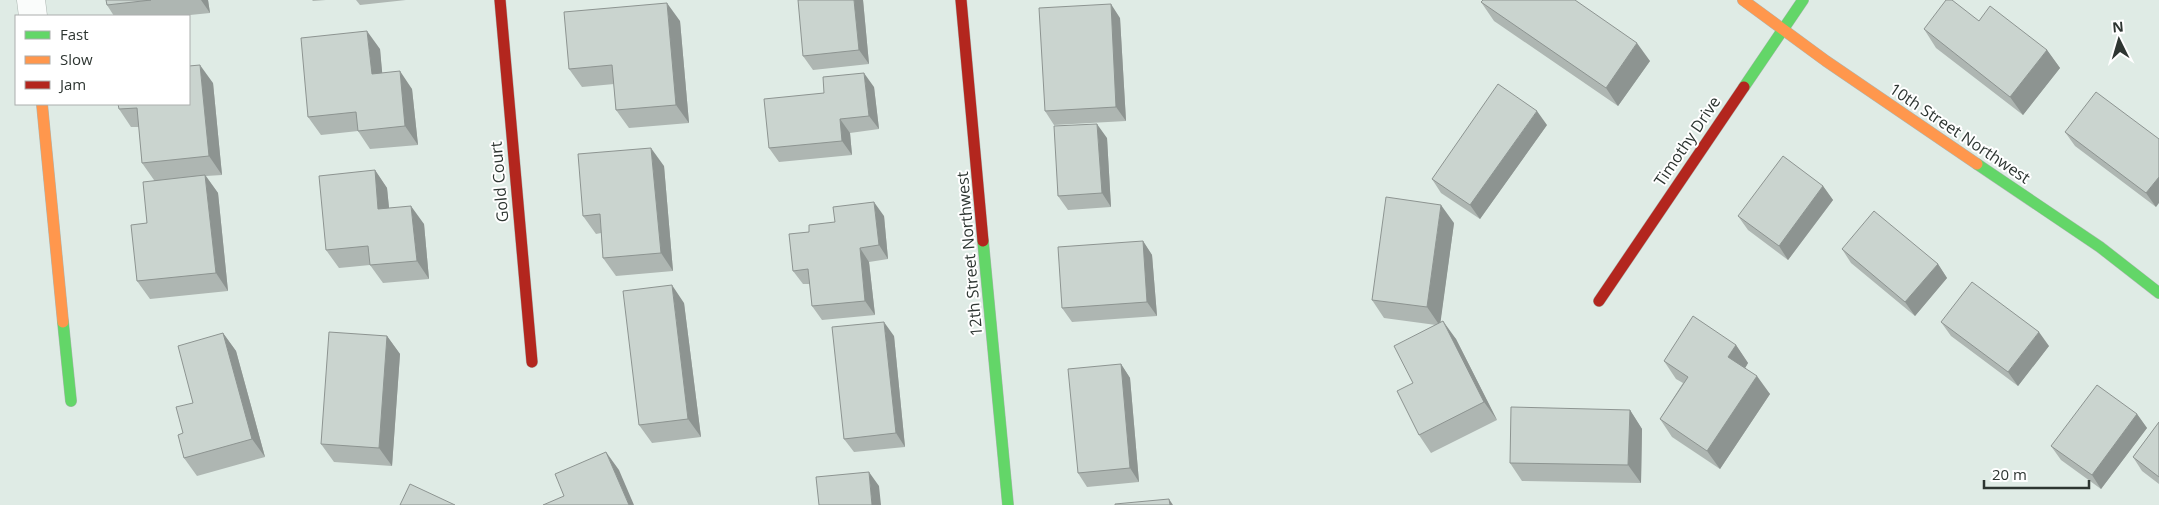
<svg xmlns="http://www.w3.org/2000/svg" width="2159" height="505" font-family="'Open Sans',sans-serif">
  <rect width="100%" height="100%" fill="#dfebe5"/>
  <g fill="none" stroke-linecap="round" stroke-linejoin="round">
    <!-- street casing -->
    <g stroke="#acb6b1" stroke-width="29">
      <path id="street" d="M31,0L33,16"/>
    </g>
    <!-- fast casing -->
    <g stroke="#acb6b1" stroke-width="12">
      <path id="fast" d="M1744,87L1803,0
        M1977,164L2100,247L2159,293
        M983,241L1008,505
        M63,322L71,401"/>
    </g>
    <!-- slow casing -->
    <g stroke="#acb6b1" stroke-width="12">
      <path id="slow" d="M1743,0L1826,61L1977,164
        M42,104L63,322"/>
    </g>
    <!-- jam casing -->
    <g stroke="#acb6b1" stroke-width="12">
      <path id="jam" d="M500,0L532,362
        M961,0L983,241
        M1599,301L1744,87"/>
    </g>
    <!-- street -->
    <use href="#street" stroke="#fafcfb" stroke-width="28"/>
    <!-- fast -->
    <use href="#fast" stroke="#63d668" stroke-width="11"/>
    <!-- slow -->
    <use href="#slow" stroke="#ff974d" stroke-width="11"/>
    <!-- jam -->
    <use href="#jam" stroke="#b3261e" stroke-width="11"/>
  </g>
  <!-- wall -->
  <path fill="#aeb6b2" d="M106,0H208L210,13L180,16H114L107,5Z
    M312,0H326L313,1Z
    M356,0H406L360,5Z
    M863,0L869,64L813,70L803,56Z
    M1481,2L1650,61L1618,106L1494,21Z
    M1120,18L1126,121L1054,125L1045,111Z
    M680,21L689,123L629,128L616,110L614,84L582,87L569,69Z
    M1979,21L2047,50L2060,68L2023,115L1936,48L1924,29Z
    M380,49L382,73L412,89L418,145L370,149L358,131L321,135L308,117Z
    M213,83L222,175L206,176L218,193L228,291L150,299L137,281L154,180L142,163L139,127H131L119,109Z
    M874,87L879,129L850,133L852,155L779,162L769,148L824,93Z
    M1547,125L1480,219L1441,193L1432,179Z
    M2065,132L2159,139L2156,207L2075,146Z
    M1107,138L1111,207L1068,210L1058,196Z
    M664,166L673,271L616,276L603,258L601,233L596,234L583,216Z
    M375,170L387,188L389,208L424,224L429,279L383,283L370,265L339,268L326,250Z
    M1823,186L1833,200L1788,260L1748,230L1738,216Z
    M884,216L888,259L869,262L875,315L822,320L812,306L810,284H803L793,271L809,232Z
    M1454,223L1440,323L1456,339L1497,420L1431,453L1419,435L1413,383L1436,325L1384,318L1372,300Z
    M1143,241L1152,255L1157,316L1072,322L1062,308Z
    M1842,249L1938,264L1947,278L1915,316L1851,263Z
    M684,303L701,437L652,443L639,425Z
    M1941,322L2049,346L2018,386L1951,336Z
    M223,333L236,351L265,457L197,476L184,458L193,403Z
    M387,336L400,354L392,466L334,462L321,444Z
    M894,336L905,447L854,452L844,439Z
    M1736,345L1748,363L1745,368L1770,394L1720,469L1672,437L1660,419L1683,383L1676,379L1664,361Z
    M1121,364L1130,378L1139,482L1087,487L1078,473Z
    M1630,410L1642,429L1641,483L1522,481L1510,463Z
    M2137,414L2147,428L2101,489L2061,460L2051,446Z
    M2159,422V484L2142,471L2133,457Z"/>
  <!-- shaded-wall -->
  <path fill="#8d9491" d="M201,0H208L210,13Z
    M854,0H863L869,64L859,50Z
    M667,3L680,21L689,123L676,105Z
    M1111,4L1120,18L1126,121L1116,107Z
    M367,31L380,49L384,92L372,74Z
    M1637,43L1650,61L1618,106L1606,88Z
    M2047,50L2060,68L2023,115L2010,97Z
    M200,65L213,83L222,175L209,156Z
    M400,71L412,89L418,145L405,126Z
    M864,73L874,87L879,129L869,116Z
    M1537,111L1547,125L1480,219L1470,205Z
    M840,119L850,133L852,155L842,141Z
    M1097,124L1107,138L1111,207L1102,193Z
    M651,148L664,166L673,271L661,253Z
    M375,170L387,188L391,227L378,209Z
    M205,175L218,193L228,291L216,273Z
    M2159,177V203L2156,207L2146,193Z
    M1823,186L1833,200L1788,260L1779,246Z
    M874,202L884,216L888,259L879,245Z
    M1441,205L1454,223L1440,326L1427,307Z
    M411,206L424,224L429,279L417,261Z
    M1143,241L1152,255L1157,316L1147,302Z
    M860,248L869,262L875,315L865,301Z
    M1938,264L1947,278L1915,316L1905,302Z
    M672,285L684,303L701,437L688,419Z
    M1443,321L1456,339L1497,420L1484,402Z
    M884,322L894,336L905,447L896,433Z
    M2039,332L2049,346L2018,386L2008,372Z
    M223,333L236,351L265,457L252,439Z
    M387,336L400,354L392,466L379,448Z
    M1736,345L1748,363L1741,375L1728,357Z
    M1121,364L1130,378L1139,482L1130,468Z
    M1757,376L1770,394L1720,469L1707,451Z
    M1630,410L1642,429L1641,483L1628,465Z
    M2137,414L2147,428L2101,489L2092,475Z
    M606,452L619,470L634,505H629Z
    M869,472L879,486L881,505H872Z
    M1169,499L1173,505H1170Z"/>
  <!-- building -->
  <path fill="#cad4cf" stroke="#8d9491" d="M106,0H151L107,5Z
    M798,0H854L859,50L803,56Z
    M1483,0H1575L1637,43L1606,88L1481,2Z
    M1946,0H1952L1979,21L1990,6L2047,50L2010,97L1924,29Z
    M667,3L676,105L616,110L612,65L569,69L564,12Z
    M1111,4L1116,107L1045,111L1039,8Z
    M367,31L372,74L400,71L405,126L358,131L356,112L308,117L301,38Z
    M200,65L209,156L142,163L137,108L119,109L118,104H189V66Z
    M864,73L869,116L840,119L842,141L769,148L764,99L824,93L823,77Z
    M1498,84L1537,111L1470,205L1432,179Z
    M2096,92L2159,139V177L2146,193L2065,132Z
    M1097,124L1102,193L1058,196L1054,126Z
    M651,148L661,253L603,258L600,214L583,216L578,154Z
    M1783,156L1823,186L1779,246L1738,216Z
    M375,170L378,209L411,206L417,261L370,265L368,246L326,250L319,176Z
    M205,175L216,273L137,281L131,225L147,223L143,182Z
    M1386,197L1441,205L1427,307L1372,300Z
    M874,202L879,245L860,248L865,301L812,306L808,269L793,271L789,234L809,232V225L835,222L833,207Z
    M1874,211L1938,264L1905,302L1842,249Z
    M1143,241L1147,302L1062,308L1058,247Z
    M1972,282L2039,332L2008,372L1941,322Z
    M672,285L688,419L639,425L623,291Z
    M1693,316L1736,345L1728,357L1757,376L1707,451L1660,419L1688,377L1664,361Z
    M1443,321L1484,402L1419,435L1397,391L1413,383L1394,346Z
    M884,322L896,433L844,439L832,327Z
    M329,332L387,336L379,448L321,444Z
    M223,333L252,439L184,458L178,435L183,433L176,407L193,403L178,346Z
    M1121,364L1130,468L1078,473L1068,369Z
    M2097,385L2137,414L2092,475L2051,446Z
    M1511,407L1630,410L1628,465L1510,463Z
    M2159,422V477L2133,457Z
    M606,452L629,505H543L564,496L555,474Z
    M869,472L872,505H819L816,477Z
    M410,484L455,505H400Z
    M1169,499L1170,505H1115V504Z"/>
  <g text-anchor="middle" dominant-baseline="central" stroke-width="4" stroke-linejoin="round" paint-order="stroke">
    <!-- street labels -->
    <g font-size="16" fill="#2d3531" stroke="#fff">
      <text transform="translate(1960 133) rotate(34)">10th Street Northwest</text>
      <text transform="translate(1687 141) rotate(-56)">Timothy Drive</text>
      <text transform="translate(499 182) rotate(-95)">Gold Court</text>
      <text transform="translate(969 254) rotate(-95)">12th Street Northwest</text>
    </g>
  </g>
  <!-- legend -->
  <rect x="15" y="15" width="175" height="90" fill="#ffffff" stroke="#abaead"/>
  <rect x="25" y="31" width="25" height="8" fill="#63d668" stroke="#abaead"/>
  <text x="60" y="40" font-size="15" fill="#2d3531">Fast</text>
  <rect x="25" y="56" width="25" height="8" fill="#ff974d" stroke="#abaead"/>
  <text x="60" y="65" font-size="15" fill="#2d3531">Slow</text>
  <rect x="25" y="81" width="25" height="8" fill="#b3261e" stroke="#abaead"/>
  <text x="60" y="90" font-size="15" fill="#2d3531">Jam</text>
  <!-- north arrow -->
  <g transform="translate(2119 40) rotate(355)" stroke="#ffffff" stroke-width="4" paint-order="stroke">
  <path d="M0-4L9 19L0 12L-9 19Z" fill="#2d3531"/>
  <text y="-8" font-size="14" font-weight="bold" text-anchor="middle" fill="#2d3531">N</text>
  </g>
  <!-- scale -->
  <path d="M1984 480v8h105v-8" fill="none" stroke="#2d3531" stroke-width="2.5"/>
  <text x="1992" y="480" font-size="15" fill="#2d3531" stroke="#ffffff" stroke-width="4" paint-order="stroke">20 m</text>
</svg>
